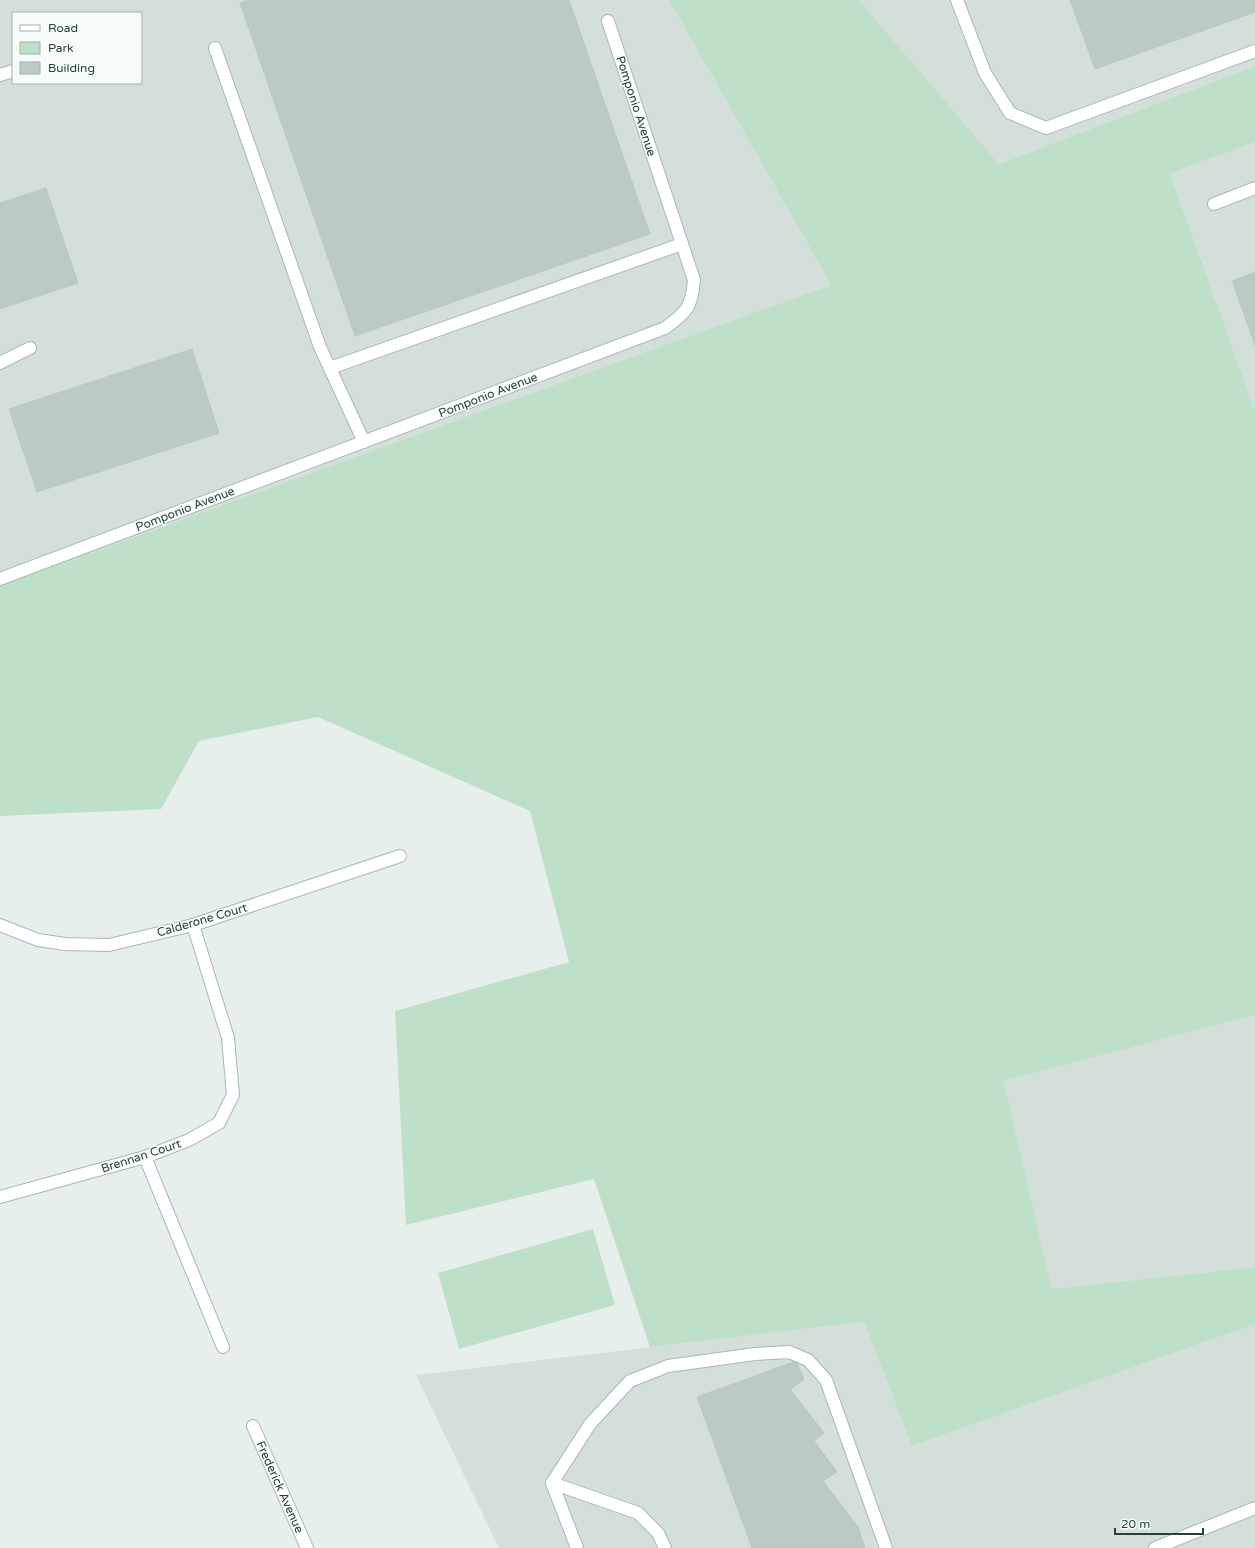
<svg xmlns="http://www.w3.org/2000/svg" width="1255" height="1548" font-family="'Varela Round',sans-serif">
  <rect width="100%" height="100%" fill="#e6efeb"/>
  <!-- built -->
  <path fill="#d4dfda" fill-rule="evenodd" d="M0,0H669L831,285L13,583L0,585ZM13,13H141V83H13Z
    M859,0H1255V66L999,164Z
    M1255,142V410L1170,172Z
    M1255,1015V1267L1052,1289L1004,1081Z
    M864,1322L912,1446L1255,1324V1548H499L416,1375Z"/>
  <!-- green -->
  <path fill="#bfe0c8" d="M669,0H859L999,164L1255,66V142L1170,173L1255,410V1015L1004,1081L1052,1289L1255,1267V1324L912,1446L864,1322L650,1347L594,1179L406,1225L395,1011L569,962L530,811L318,717L199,741L161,809L0,816V586L831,285Z
    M593,1229L615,1305L459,1349L438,1273Z"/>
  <!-- building -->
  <path fill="#bbcac4" stroke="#b8c9c2" d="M248,0H569L650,234L355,336L240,3Z
    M1070,0H1255V12L1095,69Z
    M46,188L78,283L0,309V203Z
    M1255,272V345L1232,281Z
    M192,349L219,433L37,492L9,409Z
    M796,1361L804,1380L790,1389L824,1433L814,1441L837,1472L823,1481L858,1527L865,1548H752L697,1397Z"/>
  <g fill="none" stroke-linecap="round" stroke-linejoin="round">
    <!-- lane casing -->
    <g stroke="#a8b8b2" stroke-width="14">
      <path id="lane" d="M957,0L985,73L1010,113L1046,128L1255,51
        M215,48L320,347L364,442
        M0,75L13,71
        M1214,204L1255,188
        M0,363L30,348
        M330,368L682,244
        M145,1157L223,1347
        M0,1197L145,1157L189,1140L219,1123L233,1095L228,1038L193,925
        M665,1548L658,1533L638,1513L552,1483L590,1424L630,1381L668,1366L755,1354L789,1352L808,1360L826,1380L886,1548
        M1155,1548L1255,1508"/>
    </g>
    <!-- street casing -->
    <g stroke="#a8b8b2" stroke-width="14">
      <path id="street" d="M0,579L665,328C686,313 692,307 694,280L608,21
        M0,925L38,940L65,944L109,945L193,925L400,856
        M253,1426L307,1548
        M552,1483L577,1548"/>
    </g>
    <!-- lane -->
    <use href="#lane" stroke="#fff" stroke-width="12"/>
    <!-- street -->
    <use href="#street" stroke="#fff" stroke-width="12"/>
  </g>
  <g text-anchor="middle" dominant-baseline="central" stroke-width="3" stroke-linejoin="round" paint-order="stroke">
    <!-- street labels -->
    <g font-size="12" fill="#24423a" stroke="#f7fbf9">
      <text transform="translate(636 106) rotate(72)">Pomponio Avenue</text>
      <text transform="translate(488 395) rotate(-21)">Pomponio Avenue</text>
      <text transform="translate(185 509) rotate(-21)">Pomponio Avenue</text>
      <text transform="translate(202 920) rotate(-16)">Calderone Court</text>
      <text transform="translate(141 1156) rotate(-18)">Brennan Court</text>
      <text transform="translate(280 1487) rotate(66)">Frederick Avenue</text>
    </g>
  </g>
  <!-- legend -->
  <rect x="12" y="12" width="130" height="72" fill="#f7fbf9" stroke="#a3b1ad"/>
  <rect x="20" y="25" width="20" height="6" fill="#ffffff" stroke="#a3b1ad"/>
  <text x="48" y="32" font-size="12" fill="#24423a">Road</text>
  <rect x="20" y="42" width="20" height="12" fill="#bfe0c8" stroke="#a3b1ad"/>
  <text x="48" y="52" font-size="12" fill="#24423a">Park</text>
  <rect x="20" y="62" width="20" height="12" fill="#bbcac4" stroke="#a3b1ad"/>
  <text x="48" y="72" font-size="12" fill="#24423a">Building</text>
  <!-- scale -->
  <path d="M1115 1528v6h88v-6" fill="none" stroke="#24423a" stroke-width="2"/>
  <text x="1121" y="1528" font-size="12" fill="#24423a" stroke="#f7fbf9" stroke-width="3" paint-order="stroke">20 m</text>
</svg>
